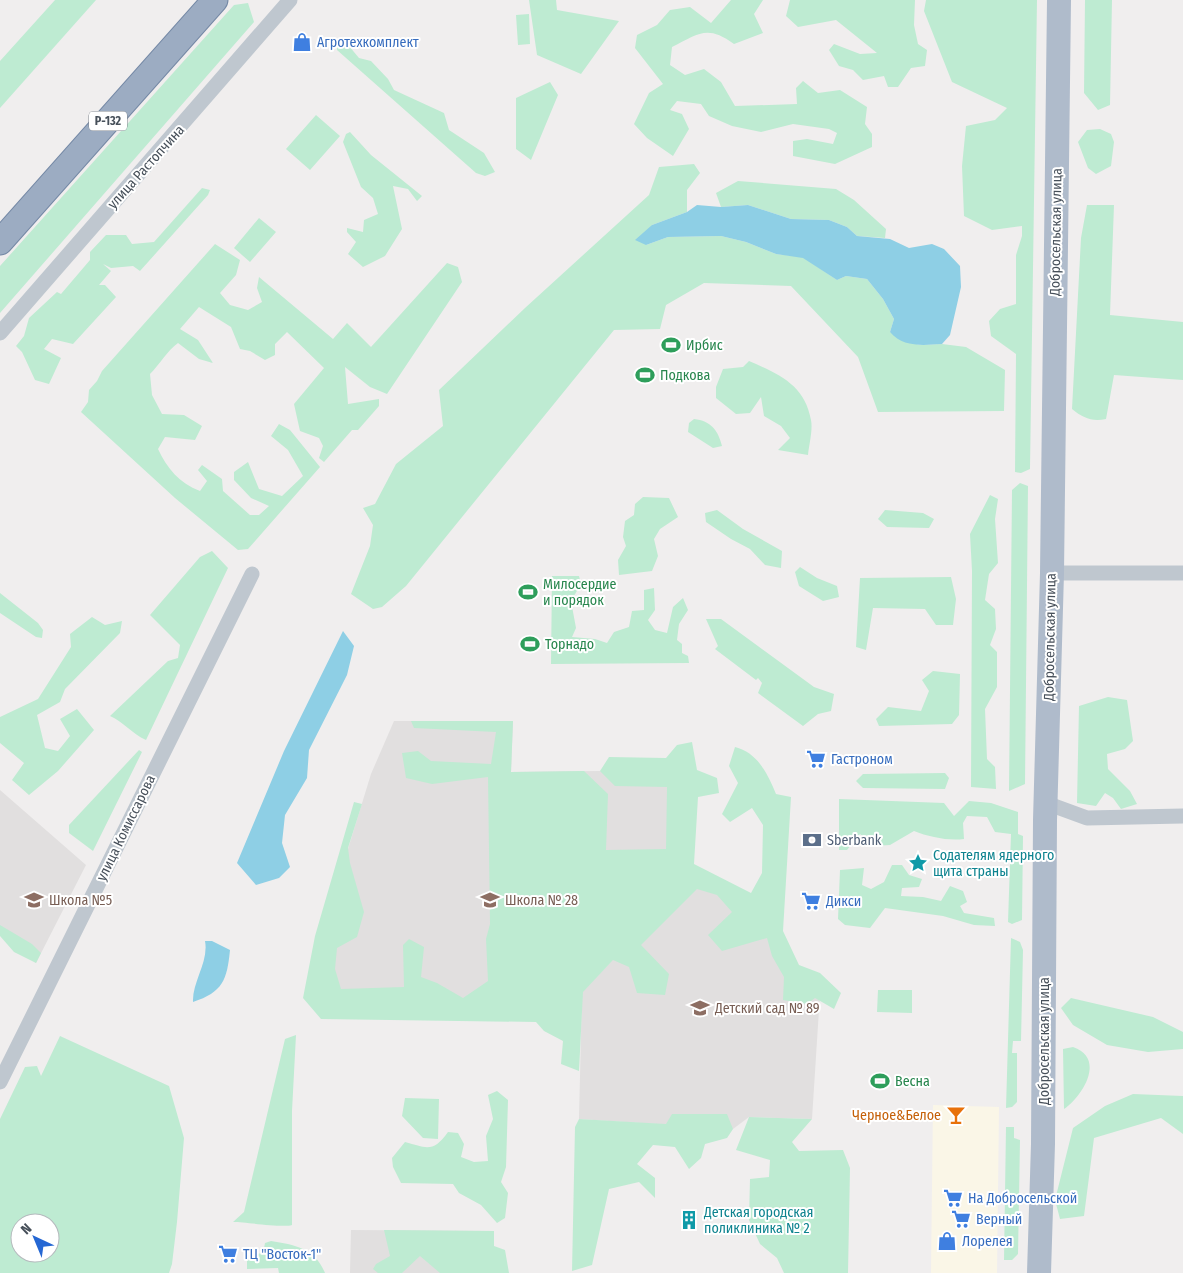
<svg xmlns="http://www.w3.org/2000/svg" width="1183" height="1273" font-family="'Fira Sans Condensed',sans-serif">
  <rect width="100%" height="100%" fill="#f0eeee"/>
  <!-- commercial -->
  <path fill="#faf6e7" d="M933,1105L999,1107L997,1273H931Z"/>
  <!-- education -->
  <path fill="#e1dfdf" d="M394,721H513L511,772L686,770V860L540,1014L321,1009L320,940L371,774Z
    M0,790L86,865L36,963L0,935Z
    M694,875L767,937L820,994L812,1119L749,1117L733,1129L579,1119L582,992Z
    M351,1230L494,1231L493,1273H350Z"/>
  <!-- green -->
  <path fill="#beebd2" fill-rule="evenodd" d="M55,0H96L0,108V61Z
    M529,0H556L557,10L619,21L581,74L537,55Z
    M731,0H763L754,14L763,33L734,44C707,24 698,34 672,47L670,65L685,75L704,69L721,82L735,106L797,104L796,88L803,81L818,93L840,90L867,107L865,124L872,134V147L835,164L793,156V141L807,139L833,144L837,133L829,129L793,124L761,132L732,126L709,116L701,104L677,101L670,110L682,114L689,129L673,156L647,138L634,124L649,93L663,84L635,48L637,35L657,25L670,10L690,7L711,23Z
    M790,0H915L914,25L918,44L927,50L925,66L911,68L898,87H888L884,76L863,80L853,70L839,66L829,50L834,44L860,54L877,53L836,20L798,27L786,16Z
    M926,0H1037L1030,469L1021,473L1015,472L1016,354L991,336L989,321L1000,309L1016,304V255L1022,236V226L992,230L964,216L962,166L966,126L995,120L1007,108L952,82L924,11Z
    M1085,0H1112L1110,105L1098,110L1084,93Z
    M248,3L254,22L0,313V266L234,5Z
    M529,14L530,44L518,45L516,15Z
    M337,45L349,46L359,58L371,61L388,79L394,90L444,113L449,130L484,153L495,172L485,176L476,173L337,50Z
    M550,82L558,95L531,160L516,149V98Z
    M316,115L340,136L310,170L286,149Z
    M1100,129L1111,134L1114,142L1111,166L1096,174L1088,168L1078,142L1087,130Z
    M350,132L371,155L422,196L417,201L408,189L393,186L402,229L385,256L363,267L348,254L356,242L347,232V228L363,232L364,220L378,214L373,198L361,187L343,142L346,134Z
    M694,164L700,173L687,190V212L652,225L646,245L668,237L721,236L746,242L776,254L803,257L837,280L846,276L867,279L883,299L894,319L890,332L919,345L942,344L966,347L1005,370L1004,411L878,412L858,357L791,286L704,283L666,305L660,329L614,330L406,586L382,607L373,609L351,594L370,546L373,525L363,508L375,504L396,464L443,426L439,390L525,308L649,195L659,167Z
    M738,181L836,189L854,200L886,229L885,238L857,236L847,227L829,220L791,219L748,205L721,207L716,193Z
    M202,188L210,190L208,195L140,271L133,266L111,268L103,264L111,271L99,285H105L116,297L73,344L52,339L44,349L61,358L49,384L35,380L22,352L16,346L24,336L29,318L57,292L61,294L90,260V252L106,235H126L132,244L154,242Z
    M1087,205H1114L1110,315L1183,322V380L1114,375L1106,419C1092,422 1083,418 1072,409L1081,238Z
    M259,218L276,232L250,262L234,248Z
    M215,244L240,260L236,275L220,293L230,305L248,310L262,302L257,288L259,277L333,339L347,323L371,347L447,263L458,267L462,282L387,394L370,387L345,367L348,404L379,399V406L358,430H352L324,462L319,458L323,446L319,438L300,431L294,404L324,368L287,332L275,344V355L265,360L250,351L240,349L231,327L199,307L180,329L198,340L213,363L199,359L178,343C167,351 160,364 150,374L152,395L162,414L184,415L202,426L195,440L165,437L158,449C167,468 179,483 200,491L207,481L198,470L202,465L222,479L223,491L250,515H259L269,506L251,498L234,480V472L248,462L259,489L282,496L303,476L288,450L271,436L279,424L290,430L320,467L248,549L238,550L175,498L81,412L88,402L89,390L97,381L102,371Z
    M749,361C779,374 805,385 811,420C813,430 809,445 808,455L778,450L790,438L781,426L764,416L761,397L750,413L736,414L716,398V387L723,369L743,367Z
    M694,419C711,421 718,430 722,446L713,448L688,432L689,423Z
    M1020,483L1028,486L1025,784L1009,791L1012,490Z
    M990,495L998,499L995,519L998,563L989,574L985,600L995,609L996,629L990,645L997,652V687L985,709L987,759L995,767L996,789L971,787L972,571L970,534Z
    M643,497L669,498L678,517L660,529L654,539L658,556L652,571L619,575L618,560L626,546L623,537L625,521L634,515L635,504Z
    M717,510L743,529L782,551L781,568L765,565L750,549L731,539L706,522L705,513Z
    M885,510L923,513L934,519L929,528L887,527L878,519Z
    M212,551L228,568L146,740C132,734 124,722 110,716L168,661L178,658L180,645L150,615L200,557Z
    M800,567L817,578L837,586L839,597L823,601L799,586L795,572Z
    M552,576H579L581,584L571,601L576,628L572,637L595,639L607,643L614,632L629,627L632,611L644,610V590L654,588L655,610L648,620L655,630L667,633L673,607L683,598L688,610L679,624L677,640L682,644V653L688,656L689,663L551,664Z
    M951,577L956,599L953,625H936L925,609L873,608L866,650L856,647L860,578Z
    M0,593L38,623L43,630L42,638L36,637L0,613Z
    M92,617L105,625L122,621L120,633L65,689L60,702L37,715L45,748L58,751L70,736L60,719L77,709L94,730L58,771L29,795L12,780L24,763L0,743V717L38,699L71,647L70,634Z
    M706,619H721L814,687L834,694L831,711L818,714L803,726L758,693L762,683L758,678L756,680L715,649L718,646Z
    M933,671L960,674L959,715L952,724L879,726L876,719L888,707L921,711L929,691L922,680Z
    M1108,697L1127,700L1133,741L1125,749L1107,754L1108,769L1130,791L1137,804L1121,809L1113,798L1105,793L1096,806L1077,803L1079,706Z
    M411,721H513L511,772L584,771L608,794L606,850L666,849L667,787L615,786L600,771L609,757L666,758L677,745L692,742L697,770L717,778L719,793L698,797L694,864L751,893L762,873L763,825L752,808L730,822L722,814L738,783L729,766L735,747C758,753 767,773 776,794L791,797L783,931L799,965L820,973L841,993L834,1009L815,998L807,1004L783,1000L784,977L772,956L767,938L722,951L708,935L732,912L717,895L697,889L641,945L669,974L665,995L637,993L629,967L613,960L583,992L579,1071L561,1064L563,1041L544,1031L536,1022L321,1019L303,998L315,936L354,802L362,804L348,848L350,863L364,912L357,937L337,948L335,969L341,989L404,987L403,945L409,939L424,947L421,977L437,983L463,998L488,981L486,939L490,924L488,777L432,784L406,778L402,753L418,751L431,761L491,764L496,732L414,728Z
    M139,750L142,752L93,851L69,833V825Z
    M945,773L949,778L945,789L863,788L856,781L863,774Z
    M839,799L944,803L954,816L969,801L991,803L1018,812V834L1023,836L1022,920L1012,924L1008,922L1011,834L995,832L987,817L967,816L963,823L964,839C948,841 929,837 914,831L890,845L874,846L860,834L847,850H839Z
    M892,865H902L909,875L922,879L919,887L902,888L901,896L923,897L941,901L950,886L963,891L967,902L960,906L964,913L994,918L995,926L974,925L943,916L885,908L870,928L845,925L838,919L840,870L864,868L862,885L871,889L884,882Z
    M0,925L32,944L41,953L36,963L14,952L0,936Z
    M1011,938L1020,942L1023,950L1021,1041H1013L1012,1053H1017V1102L1012,1107L1006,1108Z
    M878,990H912V1013L877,1012Z
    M1071,998L1153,1017L1183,1032V1049L1148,1052L1107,1045L1073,1025L1061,1008Z
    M296,1035L292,1111V1225C283,1228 246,1222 233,1222L244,1212L285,1039Z
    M60,1036L169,1086L184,1138L177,1222L172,1264L169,1273H0V1119L25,1067L37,1066L41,1076ZM20,1223H50V1253H20Z
    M1073,1047C1106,1058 1083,1096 1064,1109L1063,1049Z
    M497,1091L508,1100L506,1167L501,1182L508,1193L505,1218L497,1223L481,1205L459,1193L453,1184L401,1183L393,1167L392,1158L405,1142C427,1148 433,1153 448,1132L458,1133L464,1144L461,1157L474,1162L488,1161L486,1136L493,1119L488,1095Z
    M1133,1094L1183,1096V1134L1161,1118L1094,1138L1084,1216L1060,1219L1055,1200L1073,1128L1105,1106Z
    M405,1098L439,1099L438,1139L423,1138L402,1116Z
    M672,1114H727L733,1129L727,1138L705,1144L701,1158L689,1169L675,1147L653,1145L637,1164L655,1178V1198L639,1182L609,1189L592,1265L572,1271L575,1127L579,1119L666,1124Z
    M749,1117L812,1119L792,1142L799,1151L843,1150L850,1168L848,1273H784L777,1258L760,1244L749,1220L750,1179L769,1177L770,1160L736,1150Z
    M1006,1127H1014V1138L1020,1140L1018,1254L1012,1260H1004Z
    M384,1230L494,1231V1246L505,1250L509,1273H440L420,1256L402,1273H378L373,1269L376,1264L390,1256Z
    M271,1241C295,1245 315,1248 325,1273H279L278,1268L247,1269V1255L263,1253L265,1243Z"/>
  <!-- water -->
  <path fill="#8ecfe5" d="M697,205L721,207L748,205L791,219L829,220L847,227L857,236L890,239L909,248L932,244L944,249L960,266L961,287L950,335L942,344C924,345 903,348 890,332L894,319L883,299L867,279L846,276L837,280L803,258L776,254L746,242L721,236L668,237L646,245L635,240L652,225L687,212Z
    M343,631L354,646L347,675L309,750L307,778L285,815L282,843L290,867L279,878L256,885L237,863L284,751Z
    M205,941H212L230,950C227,980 223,992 193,1002C192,982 209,962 205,941Z"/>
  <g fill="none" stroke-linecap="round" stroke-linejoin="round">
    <!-- trunk casing -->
    <g stroke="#7488a5" stroke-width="27">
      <path id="trunk" d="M0,242L215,0"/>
    </g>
    <!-- minor -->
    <path stroke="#bfc7cf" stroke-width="15" d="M0,333L290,0
      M1052,573H1183
      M1046,803L1087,818L1183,816
      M0,1082L252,574"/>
    <!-- primary -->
    <path stroke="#afbbcb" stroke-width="24" d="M1039,1273L1043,1144L1045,820L1052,573L1059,0"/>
    <!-- trunk -->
    <use href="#trunk" stroke="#9cacc2" stroke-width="25"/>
  </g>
  <!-- icons -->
  <defs>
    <g id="shop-bare" transform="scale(1.5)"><path d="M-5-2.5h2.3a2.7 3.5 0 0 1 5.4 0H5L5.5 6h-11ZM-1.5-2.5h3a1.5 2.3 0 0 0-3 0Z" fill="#3f7fe0" stroke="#fff" stroke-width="2.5" paint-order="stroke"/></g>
    <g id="stadium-bare" transform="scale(1.5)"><path d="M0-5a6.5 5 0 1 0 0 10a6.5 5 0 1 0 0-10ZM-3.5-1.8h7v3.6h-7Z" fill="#2e9e5b" stroke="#fff" stroke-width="2.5" paint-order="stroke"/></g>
    <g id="supermarket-bare" transform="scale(1.5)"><path d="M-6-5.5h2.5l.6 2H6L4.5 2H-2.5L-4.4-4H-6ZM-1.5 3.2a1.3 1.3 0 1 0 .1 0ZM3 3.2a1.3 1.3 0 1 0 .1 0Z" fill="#3f7fe0" stroke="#fff" stroke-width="2.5" paint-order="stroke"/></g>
    <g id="bank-bare" transform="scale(1.5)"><path d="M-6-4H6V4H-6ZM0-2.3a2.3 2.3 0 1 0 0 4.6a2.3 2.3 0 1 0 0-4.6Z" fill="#5c6f8a" stroke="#fff" stroke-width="2.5" paint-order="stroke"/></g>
    <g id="sight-bare" transform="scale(1.5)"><path d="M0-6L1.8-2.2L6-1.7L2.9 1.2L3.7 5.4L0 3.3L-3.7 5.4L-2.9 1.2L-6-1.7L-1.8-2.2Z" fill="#0f9aa8" stroke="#fff" stroke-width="2.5" paint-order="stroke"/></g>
    <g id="school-bare" transform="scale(1.5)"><path d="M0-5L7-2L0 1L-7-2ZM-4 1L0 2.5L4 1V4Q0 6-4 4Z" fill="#8d6e63" stroke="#fff" stroke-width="2.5" paint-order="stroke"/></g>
    <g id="bar-bare" transform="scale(1.5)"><path d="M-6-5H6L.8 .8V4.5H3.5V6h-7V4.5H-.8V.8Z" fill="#e8710a" stroke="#fff" stroke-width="2.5" paint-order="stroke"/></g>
    <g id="building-bare" transform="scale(1.5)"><path d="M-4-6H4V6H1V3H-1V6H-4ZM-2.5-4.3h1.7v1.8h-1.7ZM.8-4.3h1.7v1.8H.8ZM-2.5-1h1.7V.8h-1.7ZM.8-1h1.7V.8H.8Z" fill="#0f9aa8" stroke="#fff" stroke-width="2.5" paint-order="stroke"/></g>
  </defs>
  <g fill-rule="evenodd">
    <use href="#shop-bare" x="302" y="42"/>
    <use href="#stadium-bare" x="671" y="345"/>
    <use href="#stadium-bare" x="645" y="375"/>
    <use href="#stadium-bare" x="528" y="592"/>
    <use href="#stadium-bare" x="530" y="644"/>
    <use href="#supermarket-bare" x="816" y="759"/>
    <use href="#bank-bare" x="812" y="840"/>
    <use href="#sight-bare" x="918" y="863"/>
    <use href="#school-bare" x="34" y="900"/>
    <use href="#school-bare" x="490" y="900"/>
    <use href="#supermarket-bare" x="811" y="901"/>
    <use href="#school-bare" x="700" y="1008"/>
    <use href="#stadium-bare" x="880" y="1081"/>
    <use href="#bar-bare" x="956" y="1115"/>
    <use href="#supermarket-bare" x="953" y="1198"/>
    <use href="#supermarket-bare" x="961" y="1219"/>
    <use href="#building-bare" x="689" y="1220"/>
    <use href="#shop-bare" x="947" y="1241"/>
    <use href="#supermarket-bare" x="228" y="1254"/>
  </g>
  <g text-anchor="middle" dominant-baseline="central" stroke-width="4" stroke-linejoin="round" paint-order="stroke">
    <!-- shield labels -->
    <rect fill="#fff" stroke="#7e848c" stroke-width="1" x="89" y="111.5" width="38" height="19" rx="4"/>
    <g font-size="12" font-weight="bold" fill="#47505a">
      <text x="108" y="121">Р-132</text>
    </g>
    <!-- shop labels -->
    <g font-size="14" fill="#366cbe" stroke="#fff" text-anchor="start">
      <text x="317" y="42">Агротехкомплект</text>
      <text x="831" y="759">Гастроном</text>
      <text x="826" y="901">Дикси</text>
      <text x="968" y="1198">На Добросельской</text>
      <text x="976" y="1219">Верный</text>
      <text x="962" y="1241">Лорелея</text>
      <text x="243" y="1254">ТЦ "Восток-1"</text>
    </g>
    <!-- street labels -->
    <g font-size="14" fill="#47505a" stroke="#fff">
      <text transform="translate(146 167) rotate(-48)">улица Растопчина</text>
      <text transform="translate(1056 232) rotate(-89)">Добросельская улица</text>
      <text transform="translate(1050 637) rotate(-89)">Добросельская улица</text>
      <text transform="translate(126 828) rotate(-64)">улица Комиссарова</text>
      <text transform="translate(1044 1041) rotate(-90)">Добросельская улица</text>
    </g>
    <!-- leisure labels -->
    <g font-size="14" fill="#27864d" stroke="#fff" text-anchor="start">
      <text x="686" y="345">Ирбис</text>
      <text x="660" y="375">Подкова</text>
      <text x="543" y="584">Милосердие<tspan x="543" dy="16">и порядок</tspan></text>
      <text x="545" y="644">Торнадо</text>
      <text x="895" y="1081">Весна</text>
    </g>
    <!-- service labels -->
    <g font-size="14" fill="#4e5e75" stroke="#fff" text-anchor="start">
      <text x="827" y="840">Sberbank</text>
    </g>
    <!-- culture labels -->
    <g font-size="14" fill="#0d838f" stroke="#fff" text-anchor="start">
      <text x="933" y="855">Содателям ядерного<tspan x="933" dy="16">щита страны</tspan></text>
      <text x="704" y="1212">Детская городская<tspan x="704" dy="16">поликлиника № 2</tspan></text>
    </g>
    <!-- education labels -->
    <g font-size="14" fill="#785e54" stroke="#fff" text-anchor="start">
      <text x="49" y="900">Школа №5</text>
      <text x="505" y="900">Школа № 28</text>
      <text x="715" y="1008">Детский сад № 89</text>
    </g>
    <!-- food labels -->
    <g font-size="14" fill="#c56008" stroke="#fff" text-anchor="end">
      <text x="941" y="1115">Черное&amp;Белое</text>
    </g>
  </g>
  <!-- north arrow -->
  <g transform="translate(35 1238) rotate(316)"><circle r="24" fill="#ffffff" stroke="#b5b9bd"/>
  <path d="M0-4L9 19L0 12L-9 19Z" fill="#2567d3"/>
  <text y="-8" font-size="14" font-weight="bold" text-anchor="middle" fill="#47505a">N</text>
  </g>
</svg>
